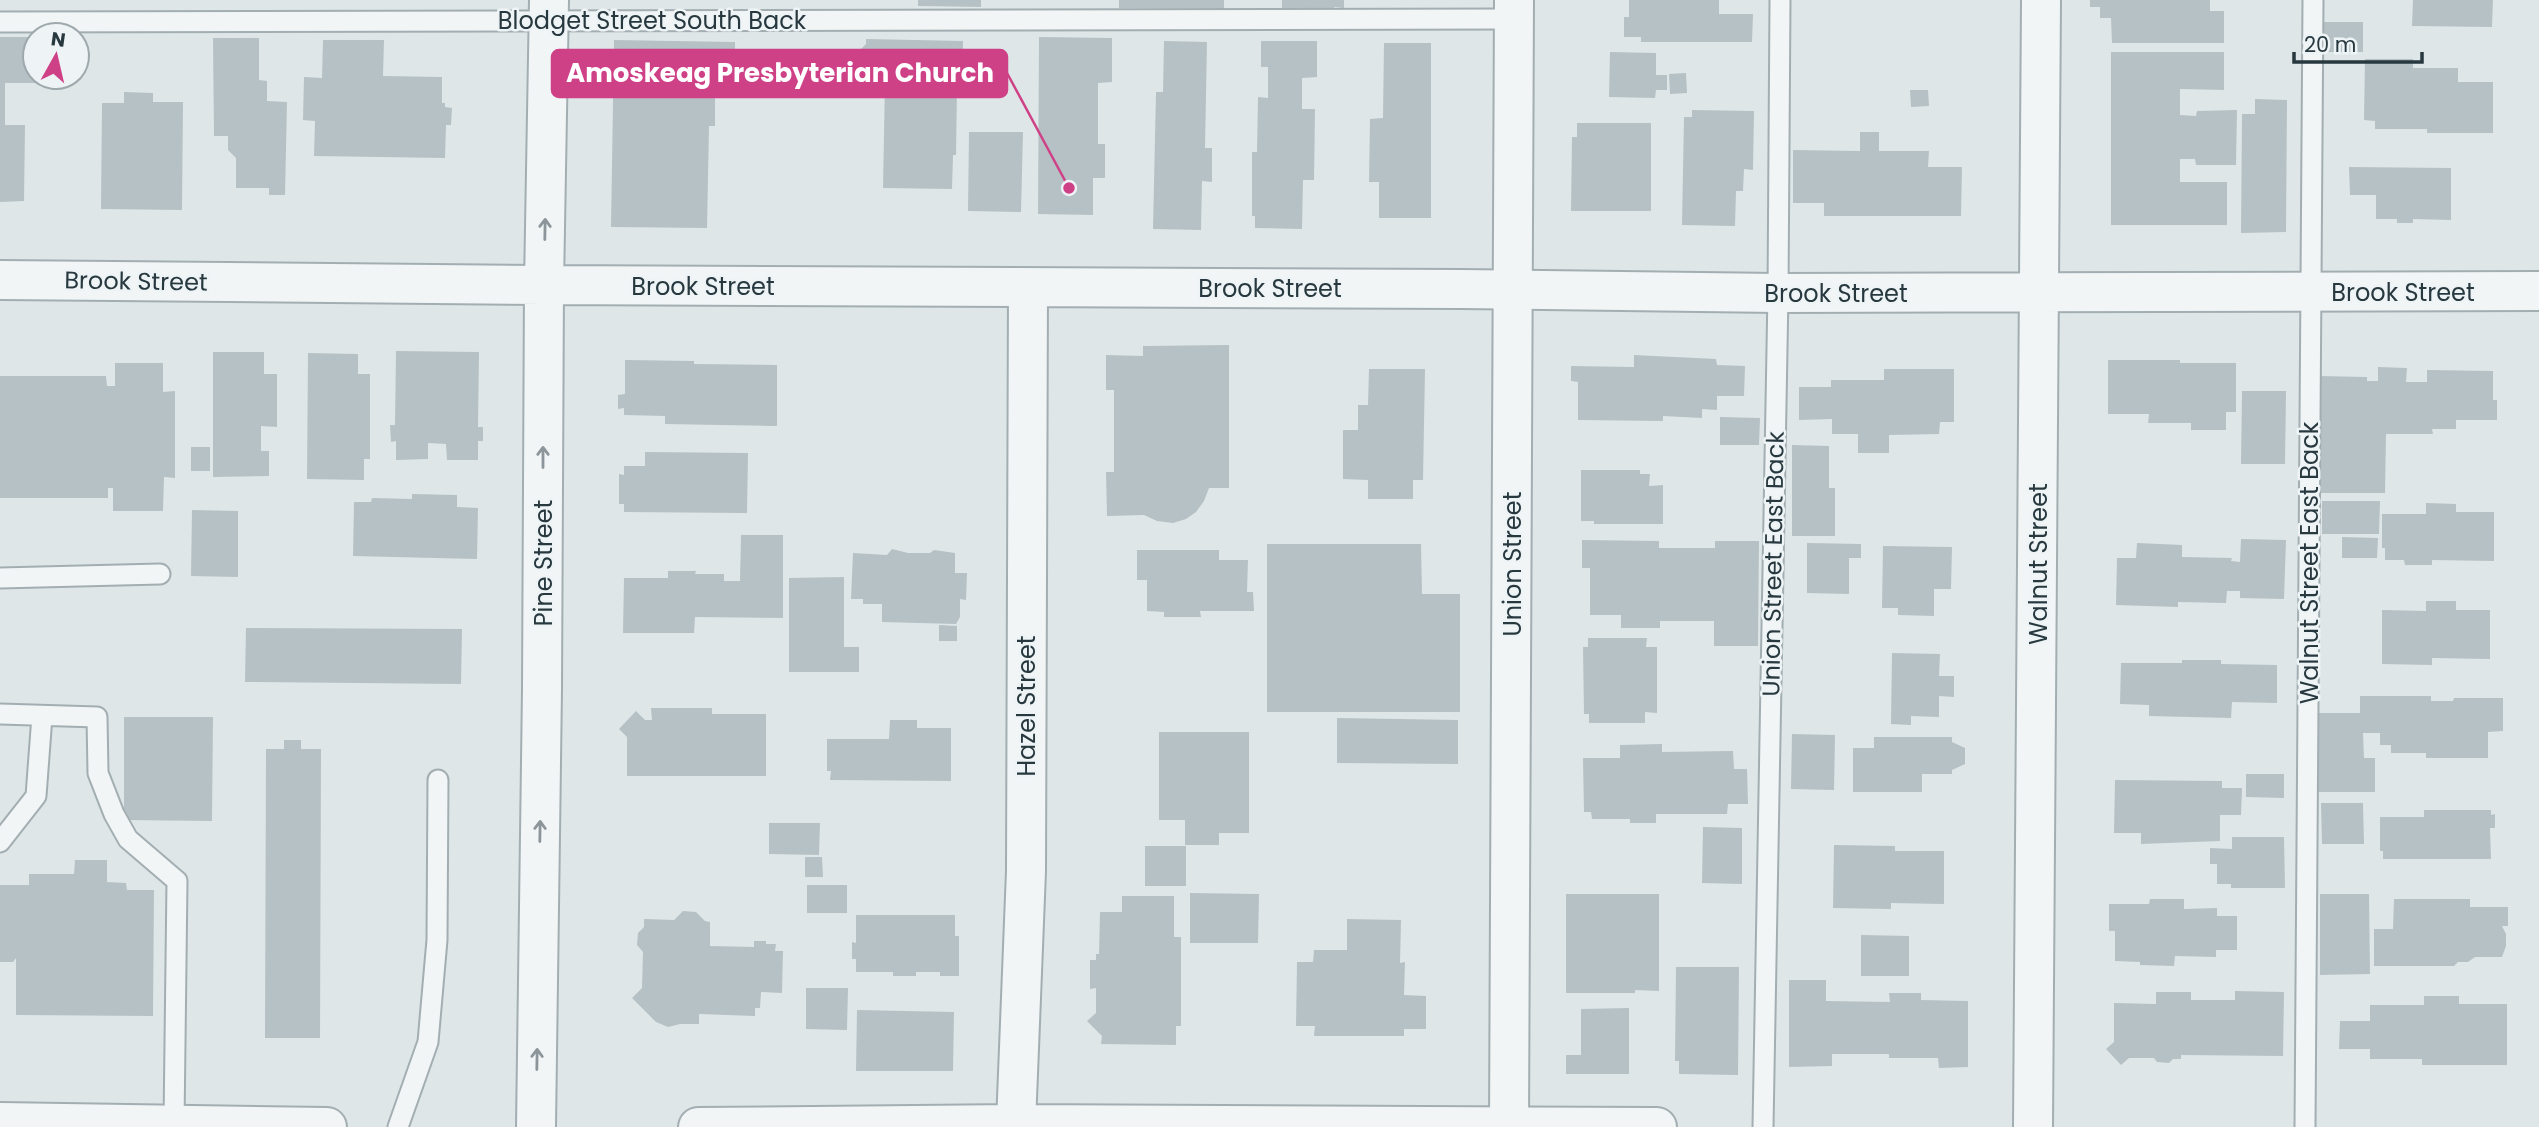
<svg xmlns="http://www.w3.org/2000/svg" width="2539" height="1127" font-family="Poppins,sans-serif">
  <rect width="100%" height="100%" fill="#dee6e8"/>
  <!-- building -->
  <path fill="#b6c1c5" d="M918,0H981V7L918,6Z
    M1119,0H1224V9L1119,8Z
    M1282,0H1344V8L1334,7V11L1282,9Z
    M1629,0H1719V14H1753L1752,42H1641V37H1624V17H1629Z
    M2090,0H2210V11H2224V43H2112L2111,18H2100V7H2090Z
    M2413,0H2493L2492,27L2412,26Z
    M2324,22H2363V52H2324Z
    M0,37H35V77H76V83H5V125H25L24,201L0,202Z
    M1039,37L1112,38V82L1098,83V144H1105V178H1093V215L1038,214Z
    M213,38H259V80L267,81V101L287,102L285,195H269V188H236V158L228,150V136H214Z
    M866,39L963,41L962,87H957L956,155H953L952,189L883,188L885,81L899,82V73H866V68L860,62L858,56L860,50L866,44Z
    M323,40H384L383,76L442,77V103H445V107L452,108L451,125H446L445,158L314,156L315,121L303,120L304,77L322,78Z
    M614,40L735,42V96H715V126H709L707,228L611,227Z
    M1164,41L1207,42L1205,148H1212V182L1202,181L1201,230L1153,229L1156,92H1163Z
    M1261,41H1317V77L1302,78V109H1315L1314,180H1303L1302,229L1255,228V216H1252V152H1257L1258,97L1268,98V67H1261Z
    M1384,43H1431V218H1379V182H1369L1370,119L1383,118Z
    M1610,52L1656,53V75H1667V90H1656L1655,98L1609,97Z
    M2111,52H2224V90L2180,89V115L2196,116L2197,111L2237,110L2236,165H2196L2195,159H2180V182H2227V225H2111Z
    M2365,59H2413V68H2458V82H2493V133H2427V129H2375V121L2364,120Z
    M1686,73L1687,93L1670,94L1669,74Z
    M1910,90H1928L1929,106L1911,107Z
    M124,92L153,93V102H183L182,210L101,209L102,103H124Z
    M2255,99L2287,100L2286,232L2241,233L2242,114H2255Z
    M1692,110L1754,111L1753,170L1744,169L1743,191H1736L1735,226L1682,225L1684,117H1692Z
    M1577,123H1651V211H1571L1572,137H1577Z
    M969,132H1023L1021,212L968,211Z
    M1860,132H1879V151H1929L1928,167H1962L1961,216H1824V203H1793V150L1860,151Z
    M2349,167L2451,168V220L2413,219V223H2397V219H2376V195H2350Z
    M1229,345V488H1209L1204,501L1196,512L1186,519L1173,523L1157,521L1144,515L1107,516L1106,472H1114V390H1106V355L1143,356V346Z
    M396,351L479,352L478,427H483V441H478V460H447L446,444L428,443V459L396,460V441L391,442L390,425H395Z
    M213,352H264V374H277V427L261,426V451H269V476L213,477Z
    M308,353L358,354V374H370V459H364V480L307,479Z
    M1634,355L1716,359L1717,365L1745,366L1744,396H1717V410L1702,409V418L1663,416V421L1578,420V382L1571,381V366L1634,367Z
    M625,360L694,361V364L777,365V426L665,424V416L624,415V408L618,409V395L625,394Z
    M2108,360H2180V363H2236V412H2226V430H2191V423H2148L2149,414H2108Z
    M115,363H163V392L175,391V478L164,477L163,511H113V488H108V498H0V376H106L107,386H115Z
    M2378,367L2407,368L2406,382H2427V370L2493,371V400H2497V420H2456V429H2432L2433,434H2386L2385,493H2318L2319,376L2367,377V381H2378Z
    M1369,369H1425L1423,480H1413V499H1368V480L1343,479V430H1358V405H1368Z
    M1884,369H1954V422H1940L1939,434L1889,435V453H1858V434H1832V419L1799,420V387H1831V380H1884Z
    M2242,391H2286L2285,464H2241Z
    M1720,417L1760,418L1759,445H1720Z
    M1792,445L1829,446V488H1835V536H1792Z
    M191,447H210V471H191Z
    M645,452L748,453L747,513L624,512V504H619V474L624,475V466H645Z
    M1581,470H1640V474H1650L1649,486L1663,485V524H1594V521H1581Z
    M412,494L457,495V507L478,508L477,559L353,556L354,502H371L372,498L412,499Z
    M2322,501H2380L2379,534H2322Z
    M2426,503L2456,504V512H2494V561L2432,560V565H2405L2404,560H2385V548H2382V514H2426Z
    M192,510L238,511V577L191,576Z
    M741,535H783V618L695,617L694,633H623L624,578H668V571H696L695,574H724V581H740Z
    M2342,537L2378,538L2377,558H2342Z
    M2241,539L2286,540L2284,599L2240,598V591H2227L2226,603L2178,602V607L2116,605L2117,558H2136L2137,543L2182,545V557L2232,558L2231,561L2240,562Z
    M1582,540L1659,541V548H1715V541H1759L1758,646H1714V621H1660V628H1621V615H1590V568H1582Z
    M1807,543L1861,544V558H1849V594L1807,593Z
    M1267,544H1421L1422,594H1460V712H1267Z
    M1883,546L1952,547L1951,589H1934V616L1898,615V608H1882Z
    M892,549L908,553H930L934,550L955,553V573H967L966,600L960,599V617L956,624L882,622V604H863V599H851L853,553L887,555Z
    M1137,550H1219V560H1248L1247,592H1253L1254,611H1200L1201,617H1164V612L1147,611V580H1137Z
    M844,577V647H859V672H789V578Z
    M2426,601H2456V610H2490V659L2432,658V665L2382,664V610L2426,611Z
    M939,625L957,626V641H939Z
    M246,628L462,629L461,684L245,682Z
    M1588,638H1647L1646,647H1657V713L1645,712V723H1589V714H1584L1583,647H1588Z
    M1892,653L1940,654L1939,676H1954V697L1939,696V717L1911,716V725L1891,724Z
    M2182,660H2221V664L2277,665V703L2232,702L2231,718L2149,716V705L2120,704L2121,663H2182Z
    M2360,696H2431V701H2453L2454,698H2503V731L2488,732V758H2426V753H2391V745H2380V733H2363L2364,758H2375V792H2318V713H2360Z
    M651,708H712V714H766V776H627V737L619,729L636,711L645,720H652Z
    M124,717H213L212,821L124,820Z
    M1337,718L1458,720V764L1337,763Z
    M890,720H917V728H951V781L830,780L831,771H827V739H889Z
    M1159,732H1249V833H1219V845H1185V820H1159Z
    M1792,734L1835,735L1834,790L1791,789Z
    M1874,737H1952V742L1965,748V764L1952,770V774H1922V792H1853V748H1874Z
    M284,740H301V749H321L320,1038H265L266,749H284Z
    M1662,744V752L1733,751L1734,769H1747L1748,804H1728L1727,814H1656V823H1630V819H1592L1591,812H1584L1583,758H1620V745Z
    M2246,774H2284V798L2246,797Z
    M2115,780L2222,781V788H2242L2241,815H2220V841L2141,844V833H2114Z
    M2321,803H2363L2364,844H2322Z
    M2424,810H2491V815L2495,814V828H2490L2491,859H2383V851H2380V817H2424Z
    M769,823H820L819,855L769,854Z
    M1703,827L1742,828V884L1702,883Z
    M2232,837H2284L2285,888H2231V884H2217V864H2210V848L2232,849Z
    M1834,845L1895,846V851H1944V904L1891,903V909L1833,908Z
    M1145,846H1186V886H1145Z
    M805,857H822L823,877H805Z
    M75,860H107V882L126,883L127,890H154L153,1016L16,1015V958L13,962H0V885H29V874H74Z
    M807,885H847V913H807Z
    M1190,893L1259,894L1258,943H1190Z
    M1566,894H1659V991L1635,990V993H1566Z
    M2320,894H2369L2370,974L2320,975Z
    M1122,896H1174V937H1181V1026H1176V1045L1101,1044L1102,1036L1087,1021L1096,1013V988L1090,989V960H1096V954H1099L1100,912H1122Z
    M2150,899H2184V909L2217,908V916H2237V950H2216V957L2175,956L2174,966L2140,965V962L2115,961V931H2109V904H2149Z
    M2394,899H2470V907H2508V926H2502L2506,934V946L2502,957H2475L2468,962H2458L2454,966H2374V929H2393Z
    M683,911L696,912L705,921L710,922V946L754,947V941H766V944H776L775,951H783L782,993L761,992L760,1008H755V1016L699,1014V1024H680L668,1027L656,1022L632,998L642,988L643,952L637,945L638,933L644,927V919L674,920Z
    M856,915H955V936H959V976H940V972H916V976H893V972H856V959H852V942L856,943Z
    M1347,919L1401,920L1400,963L1405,962L1404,995L1426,996V1029H1404V1036H1314L1315,1026H1296L1297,962H1313L1314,950H1347Z
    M1861,935L1909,936V976H1861Z
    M1676,967H1739L1738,1075L1679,1074V1061H1675Z
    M1789,980H1826V1001L1890,1002L1889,993H1921V1000L1968,1001V1067L1939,1068L1938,1058H1889V1054H1832V1066L1789,1067Z
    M806,988H848L847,1030L806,1029Z
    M2235,991L2284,992L2283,1056L2181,1055V1059H2173L2169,1063L2157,1062L2154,1058H2129L2121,1065L2106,1049L2114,1042V1003L2156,1004V992H2191V1000H2235Z
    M2424,996H2459V1004H2507V1065H2422V1059H2370V1049H2339L2340,1021H2370V1005H2424Z
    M1629,1008V1074H1566V1055H1581V1009Z
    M857,1010L954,1012L953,1071H856Z"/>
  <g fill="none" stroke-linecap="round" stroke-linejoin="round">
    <!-- service casing -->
    <g stroke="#a3aeb2" stroke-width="23">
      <path id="service" d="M0,22L1514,19
        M0,578L160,574
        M0,714L97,717L98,773L114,814L128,839L177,881L174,1124
        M0,842L36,796L42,716
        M398,1127L428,1042L437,940L438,780
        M1763,1127L1778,293L1780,0
        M2305,1127L2313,0"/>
    </g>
    <!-- minor casing -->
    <g stroke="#a3aeb2" stroke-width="42">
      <path id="minor" d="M0,280L544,285L1460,289L1778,293L2539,291
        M0,1122L327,1127
        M1016,1124L1026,871L1028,288
        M536,1127L542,689L544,285L549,0
        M698,1127L1016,1124L1657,1127
        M2033,1127L2041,0"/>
    </g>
    <!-- tertiary casing -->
    <g stroke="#a3aeb2" stroke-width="42">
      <path id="tertiary" d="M1509,1127L1514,0"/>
    </g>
    <!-- service -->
    <use href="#service" stroke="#f1f5f6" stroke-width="19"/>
    <!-- minor -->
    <use href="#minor" stroke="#f1f5f6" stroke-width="38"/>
    <!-- tertiary -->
    <use href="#tertiary" stroke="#f1f5f6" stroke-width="38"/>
  </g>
  <!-- one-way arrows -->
  <defs><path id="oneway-shaft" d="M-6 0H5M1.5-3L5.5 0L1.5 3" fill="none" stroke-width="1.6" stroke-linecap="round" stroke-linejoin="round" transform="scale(1.75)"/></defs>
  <g stroke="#8c969a">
    <use href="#oneway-shaft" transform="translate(545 229) rotate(-89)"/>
    <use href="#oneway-shaft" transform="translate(543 457) rotate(-90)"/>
    <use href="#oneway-shaft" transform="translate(540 831) rotate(-89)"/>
    <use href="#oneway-shaft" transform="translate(537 1059) rotate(-89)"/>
  </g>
  <g text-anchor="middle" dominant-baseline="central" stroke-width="5" stroke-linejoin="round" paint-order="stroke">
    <!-- street labels -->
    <g font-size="24" fill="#27383f" stroke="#eef4f6">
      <text x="652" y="20">Blodget Street South Back</text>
      <text transform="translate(136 281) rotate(1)">Brook Street</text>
      <text x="703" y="286">Brook Street</text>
      <text x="1270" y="288">Brook Street</text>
      <text x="2403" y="292">Brook Street</text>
      <text x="1836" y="293">Brook Street</text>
      <text transform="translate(543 563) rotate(-90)">Pine Street</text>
      <text transform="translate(2309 563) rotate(-90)">Walnut Street East Back</text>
      <text transform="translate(1512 564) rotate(-90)">Union Street</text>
      <text transform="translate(1773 564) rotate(-89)">Union Street East Back</text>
      <text transform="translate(2038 564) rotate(-90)">Walnut Street</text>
      <text transform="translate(1026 706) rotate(-90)">Hazel Street</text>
    </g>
  </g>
  <!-- callouts -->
  <path fill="none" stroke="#cf4187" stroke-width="2.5" d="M1069 188L1007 73"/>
  <circle fill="#cf4187" stroke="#eef4f6" stroke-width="2.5" cx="1069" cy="188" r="7"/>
  <rect fill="#cf4187" stroke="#cf4187" stroke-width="2.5" x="552" y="50" width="455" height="47" rx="7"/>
  <g font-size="26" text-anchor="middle" font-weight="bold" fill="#fff">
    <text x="780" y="82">Amoskeag Presbyterian Church</text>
  </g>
  <!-- north arrow -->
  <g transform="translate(56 56) rotate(8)"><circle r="33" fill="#eef4f6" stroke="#9ea9ad" stroke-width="2"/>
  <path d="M0-5L12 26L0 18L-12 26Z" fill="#cf4187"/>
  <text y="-10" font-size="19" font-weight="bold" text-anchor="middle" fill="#27383f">N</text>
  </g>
  <!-- scale -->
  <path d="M2294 52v10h128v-10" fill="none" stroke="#27383f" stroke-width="3.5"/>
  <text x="2304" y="52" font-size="21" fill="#27383f" stroke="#eef4f6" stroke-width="5" paint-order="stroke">20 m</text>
</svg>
